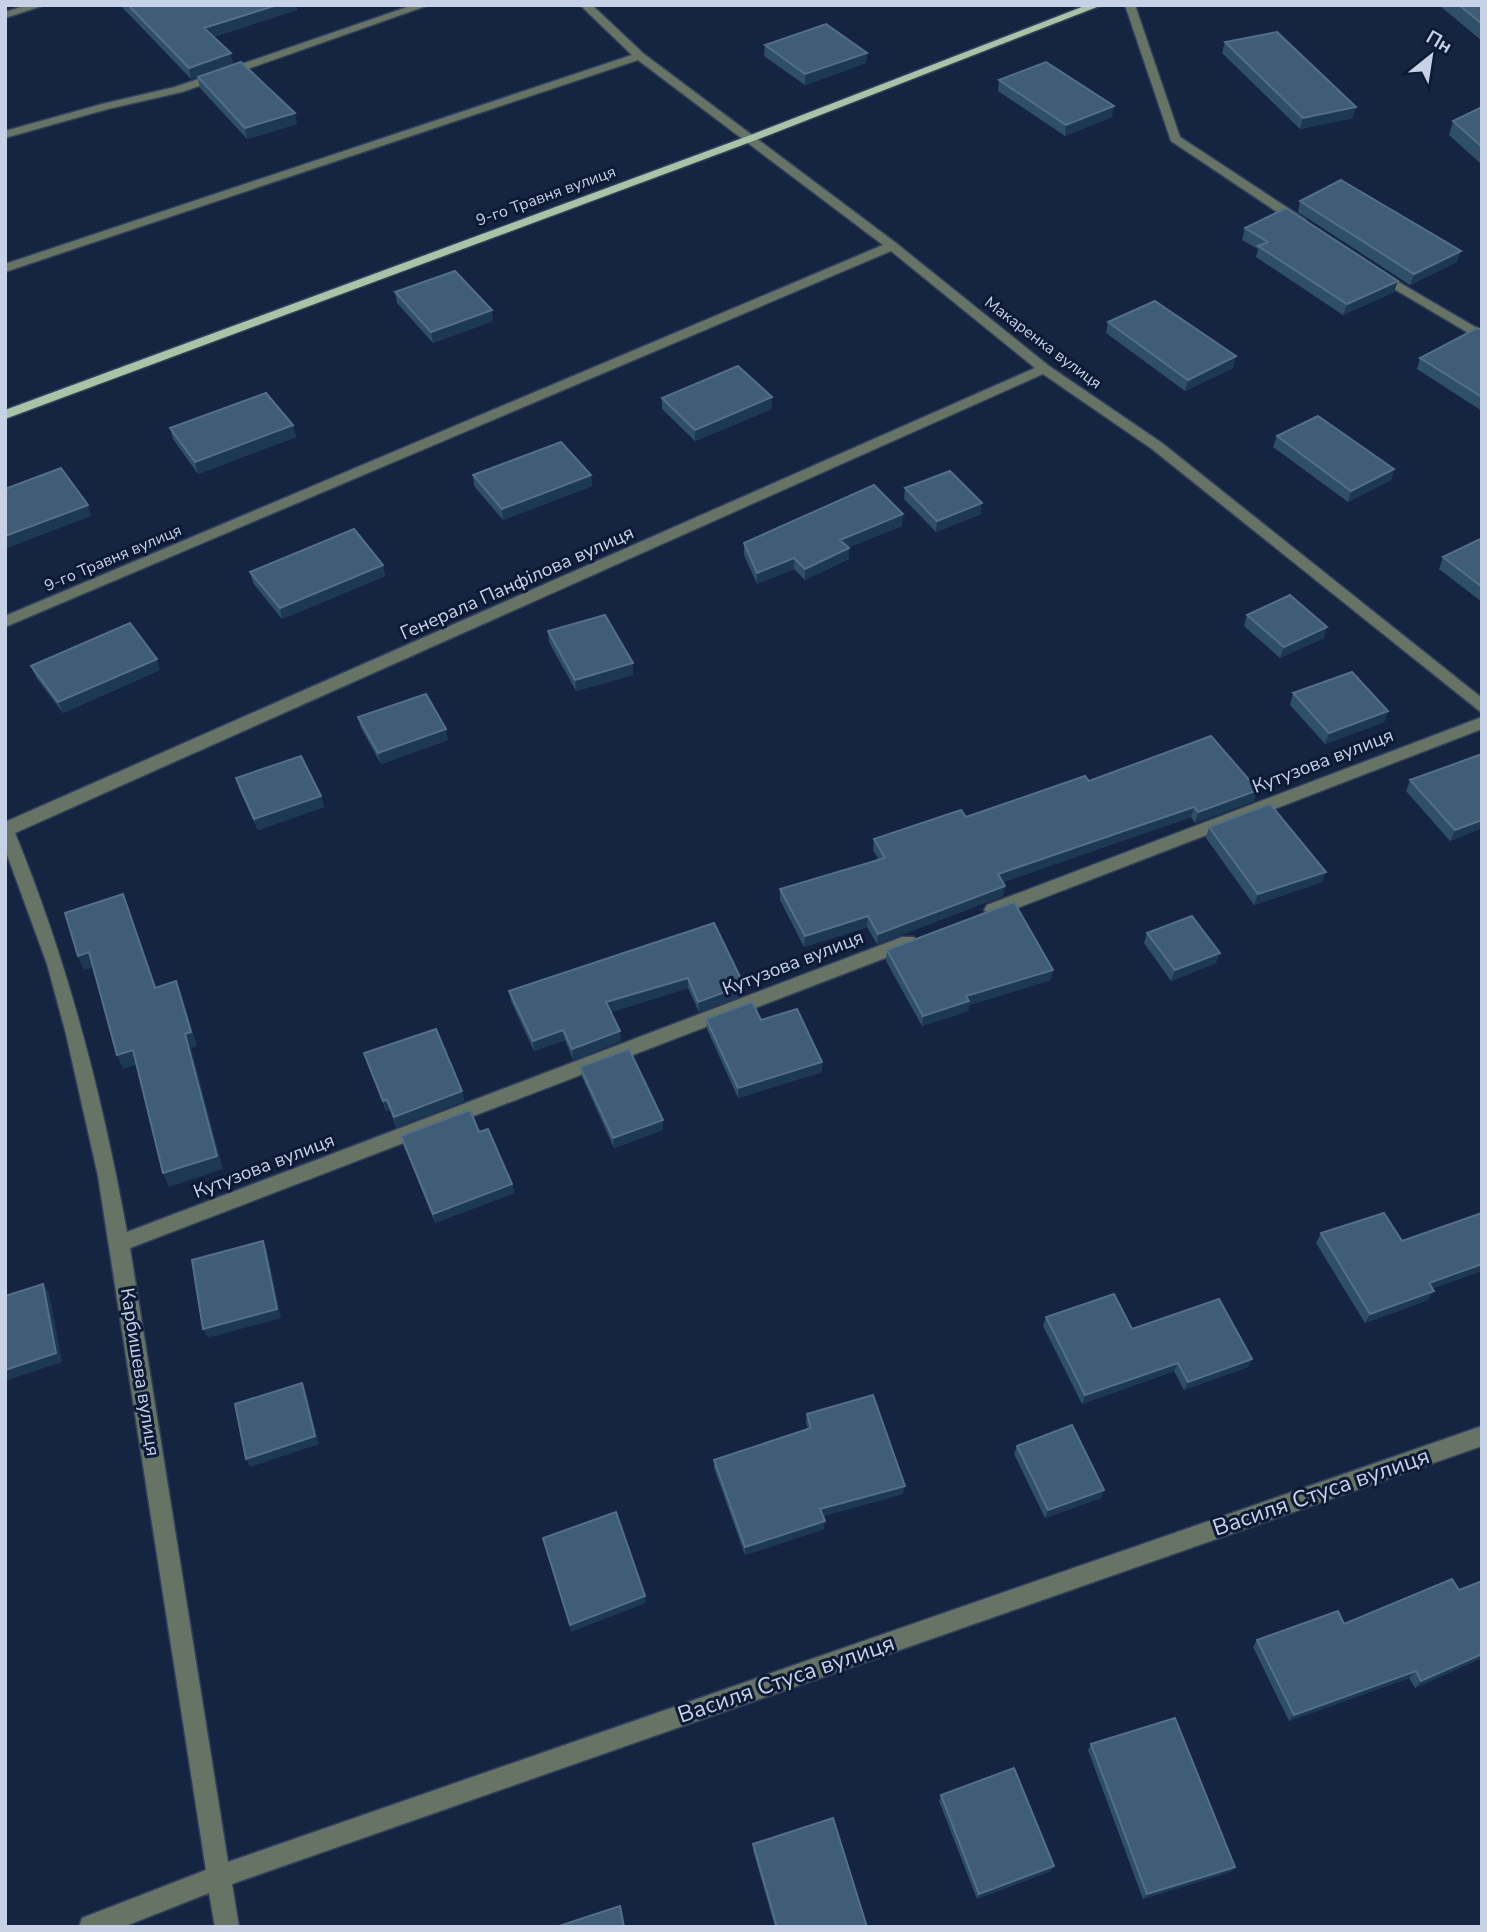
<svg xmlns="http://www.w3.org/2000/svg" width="1487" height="1932" font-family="'Nunito Sans',sans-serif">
  <rect width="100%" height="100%" fill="#152441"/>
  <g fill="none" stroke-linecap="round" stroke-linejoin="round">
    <!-- minor casing -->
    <g stroke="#32405b" stroke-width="3">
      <path id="minor" d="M27,5H45L5,18V12Z
        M413,5H429L182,92L108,109L5,138V131L102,104L175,87Z
        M580,5H592L644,54L896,243L1049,366L1162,443L1482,698V713L1152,449L1043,374L15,833C68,962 102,1095 127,1232L902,937H914L917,942L914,947L130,1248L228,1862L1482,1426V1446L232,1884L239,1927H215L209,1893L123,1927H79L82,1918L206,1870L98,1176L66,1034L47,964L5,849V822L1035,368L891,251L5,627V616L883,245L638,60L5,272V264L632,55Z
        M1125,5H1135L1180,137L1306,220V226H1298L1171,141Z
        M1378,270L1482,331V341L1374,277L1372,274Z
        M1482,717V729L999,915L993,917L984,910L987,905Z"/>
    </g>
    <!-- major casing -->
    <g stroke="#32405b" stroke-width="3">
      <path id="major" d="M1087,5H1102L756,140L5,419V410L748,136Z"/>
    </g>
    <!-- minor -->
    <use href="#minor" fill="#667365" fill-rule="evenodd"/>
    <!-- major -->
    <use href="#major" fill="#a8c3a6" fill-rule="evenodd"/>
  </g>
  <!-- wall -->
  <path fill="#2f4f68" d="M120,5H296L297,10L213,37L233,64L191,79Z
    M1439,5H1482V41Z
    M1225,42L1353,118L1300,129L1222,53Z
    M765,45L867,53L866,63L805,85L764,56Z
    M198,77L297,124L247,139L200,88Z
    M999,80L1112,117L1065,136L998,91Z
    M1482,107V164H1481L1449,135L1453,121Z
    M1300,201L1457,262L1410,285L1298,212Z
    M1245,228L1394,292L1343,315L1256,257L1258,249L1242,240Z
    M395,292L493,321L433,343L397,303Z
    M1108,322L1233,368L1185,391L1106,333Z
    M1482,330V411L1417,369L1420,358Z
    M662,398L772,409L695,441L662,409Z
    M293,425L296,437L198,474L173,439L170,428Z
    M1277,436L1394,469L1391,480L1348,502L1273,447Z
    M473,475H591L592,486L503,520L474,486Z
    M905,488L981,514L936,532L904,499Z
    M902,526L849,547V559L805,580L794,569L757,584L744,555V543Z
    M1482,538V602L1439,569L1443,557Z
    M383,565L385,576L282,619L253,583L250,572Z
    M1247,615L1324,638L1280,658L1244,626Z
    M548,631L633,675L576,691L549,642Z
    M31,666L160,670L63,713L36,677Z
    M1293,693L1388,711L1384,722L1325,744L1290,705Z
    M358,717L448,740L381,764L361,728Z
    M236,778L321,796L324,807L258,830L239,789Z
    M1410,780L1482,828L1450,841L1406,791Z
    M1089,781L1254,801L1195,823L1191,817L1003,882V896L877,944L867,927L804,947L780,900V889L879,860L873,850L874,839L966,817Z
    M1209,827L1322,882L1254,905L1206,838Z
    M714,923L744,995L699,1012L688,988L611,1012L621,1041L573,1060L565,1040L534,1051L511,1001L509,991Z
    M1147,933L1216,963L1171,981L1144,943Z
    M887,950L1051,980L969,1005L968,1011L922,1026L886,961Z
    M706,1019L761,1020L822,1072L738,1098L707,1029Z
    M364,1053L462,1091L464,1101L396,1127L390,1110L386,1111Z
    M580,1067L663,1130L614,1148L582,1077Z
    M479,1132L512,1184L514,1193L435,1223L404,1146L401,1136Z
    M1482,1213V1271L1432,1288L1428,1300L1365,1323L1316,1243L1321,1233L1402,1241Z
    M1046,1317L1248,1367L1184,1390L1174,1371L1082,1404L1043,1326Z
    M807,1414L903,1494L823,1516L824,1529L745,1555L714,1468V1460L808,1429L806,1422Z
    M1017,1446L1104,1490L1101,1498L1045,1518L1014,1454Z
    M1482,1581V1658L1415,1688L1409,1678L1289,1721L1253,1647L1257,1640L1344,1624L1459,1590Z
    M1091,1744L1235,1867L1230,1872L1143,1899L1088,1750Z
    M941,1795L1051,1871L977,1899L939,1801Z
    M753,1844L867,1927H775L753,1850Z"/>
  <!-- shaded-wall -->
  <path fill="#1d3853" d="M277,5H296L297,10L206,39L204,28Z
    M231,53L233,64L191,79L189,68Z
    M867,53L866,63L805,85V74Z
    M1114,106L1112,117L1065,136L1066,125Z
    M1356,107L1353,118L1300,129L1303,118Z
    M295,113L297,124L247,139L245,128Z
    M1461,251L1457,262L1410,285L1414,274Z
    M1398,281L1394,292L1343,315L1347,304Z
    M492,310L493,321L433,343L431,332Z
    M1236,356L1233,368L1185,391L1188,380Z
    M772,397V409L695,441V430Z
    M293,425L296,437L198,474L195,462Z
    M1394,469L1391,480L1348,502L1351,491Z
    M591,475L592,486L503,520L502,509Z
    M982,503L981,514L936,532L937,521Z
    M88,505L91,516L5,549V536Z
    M903,514L902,526L840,551V540Z
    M849,548V559L805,580V569Z
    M794,558V569L757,584V573Z
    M383,565L385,576L282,619L280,608Z
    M1327,627L1324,638L1280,658L1284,647Z
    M157,659L160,670L63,713L58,702Z
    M633,663V675L576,691L575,680Z
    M1388,711L1384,722L1325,744L1329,733Z
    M446,729L448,740L381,764L378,753Z
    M1258,790L1254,801L1195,823L1198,812Z
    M321,796L324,807L258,830L254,819Z
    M1194,807L1191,817L996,885L998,874Z
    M1482,820V828L1450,841L1455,830Z
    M1326,872L1322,882L1254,905L1258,894Z
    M1005,886L1003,896L877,944L878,934Z
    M123,894L129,909L162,1002L155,988Z
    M868,916L867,927L804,947L805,936Z
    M89,952L95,967L84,970L78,956Z
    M1220,953L1216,963L1171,981L1175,970Z
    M1053,970L1051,980L969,1005L968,1011L922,1026L923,1016L966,996Z
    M688,978V988L607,1013L606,1002Z
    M176,981L182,996L197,1046L191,1048L223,1169L169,1187L163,1173L185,1034Z
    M744,985V995L699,1012L698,1002Z
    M563,1030L565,1040L534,1051L533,1041Z
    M620,1031L621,1041L573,1060L572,1049Z
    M133,1050L139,1064L123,1069L117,1055Z
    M822,1062V1072L738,1098V1088Z
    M462,1091L464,1101L396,1127L394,1117Z
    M387,1100L390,1110L386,1111L383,1101Z
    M663,1120V1130L614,1148L613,1138Z
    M512,1184L514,1193L435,1223L433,1214Z
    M263,1241L267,1250L281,1318L208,1338L203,1329Z
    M1482,1264V1271L1423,1292L1429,1283Z
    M43,1284L49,1293L62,1362L5,1381V1370Z
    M1434,1291L1428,1300L1365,1323L1370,1314Z
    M1252,1359L1248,1367L1184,1390L1188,1382Z
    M1178,1363L1174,1371L1082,1404L1085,1395Z
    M302,1383L306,1392L319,1444L250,1467L246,1459Z
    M905,1486L903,1494L820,1517V1509Z
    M1104,1490L1101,1498L1045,1518L1048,1510Z
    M825,1521L824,1529L745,1555V1547Z
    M645,1596L646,1603L571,1632L570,1625Z
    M1482,1654V1658L1415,1688L1421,1681Z
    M1416,1671L1409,1678L1289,1721L1294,1715Z
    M1054,1866L1051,1871L977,1899L979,1894Z
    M1235,1867L1230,1872L1143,1899L1147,1894Z"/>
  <!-- building -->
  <path fill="#3f5d76" stroke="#546f88" stroke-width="2" d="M128,5H277L204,28L231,53L189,68Z
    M1459,5H1482V24Z
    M826,24L867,53L805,74L765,45Z
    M1277,32L1356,107L1303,118L1225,42Z
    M241,62L295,113L245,128L198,77Z
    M1046,62L1114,106L1066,125L999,80Z
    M1482,107V147L1453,121Z
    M1341,180L1461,251L1414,274L1300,201Z
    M1286,208L1398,281L1347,304L1258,246L1268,242L1245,228Z
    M455,271L492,310L431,332L395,292Z
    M1155,301L1236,356L1188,380L1108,322Z
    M1477,328L1482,330V397L1420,358Z
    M738,366L772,397L695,430L662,398Z
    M266,393L293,425L195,462L170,428Z
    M1318,416L1394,469L1351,491L1277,436Z
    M561,442L591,475L502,509L473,475Z
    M61,468L88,505L5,536V489Z
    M950,471L982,503L937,521L905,488Z
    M874,485L903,514L840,540L849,548L805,569L794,558L757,573L744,543Z
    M354,529L383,565L280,608L250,572Z
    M1482,538V587L1443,557Z
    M1290,595L1327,627L1284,647L1247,615Z
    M605,615L633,663L575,680L548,631Z
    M130,623L157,659L58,702L31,666Z
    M1352,672L1388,711L1329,733L1293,693Z
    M426,694L446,729L378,753L358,717Z
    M1211,736L1258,790L1198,812L1194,807L998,874L1005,886L878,934L868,916L805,936L780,889L885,858L874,839L961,810L966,817L1085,776L1089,781Z
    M1482,754V820L1455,830L1410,780Z
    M301,756L321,796L254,819L236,778Z
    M1270,804L1326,872L1258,894L1209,827Z
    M123,894L155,988L176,981L191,1032L185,1034L217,1156L163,1173L133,1050L117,1055L89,952L78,956L65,913Z
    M1014,902L1053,970L966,996L969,1001L923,1016L887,950Z
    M1192,916L1220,953L1175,970L1147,933Z
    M714,923L744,985L698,1002L688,978L606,1002L620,1031L572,1049L563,1030L533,1041L509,991Z
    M752,1002L761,1020L797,1009L822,1062L738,1088L706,1019Z
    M436,1029L462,1091L394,1117L387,1100L383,1101L364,1053Z
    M629,1049L663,1120L613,1138L580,1067Z
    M470,1110L479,1132L488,1129L512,1184L433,1214L401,1136Z
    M1384,1213L1402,1241L1482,1213V1264L1429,1283L1434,1291L1370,1314L1321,1233Z
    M263,1241L277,1309L203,1329L192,1260Z
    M43,1284L56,1353L5,1370V1296Z
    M1114,1294L1132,1329L1219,1299L1252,1359L1188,1382L1178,1363L1085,1395L1046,1317Z
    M302,1383L315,1436L246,1459L235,1404Z
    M873,1395L905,1486L820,1509L825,1521L745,1547L714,1460L811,1428L807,1414Z
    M1072,1425L1104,1490L1048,1510L1017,1446Z
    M616,1512L645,1596L570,1625L543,1538Z
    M1452,1579L1459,1590L1482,1581V1654L1421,1681L1416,1671L1294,1715L1257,1640L1338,1611L1344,1624Z
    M1175,1718L1235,1867L1147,1894L1091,1744Z
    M1014,1768L1054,1866L979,1894L941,1795Z
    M833,1818L867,1927H777L753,1844Z
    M620,1906L624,1927H556Z"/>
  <g text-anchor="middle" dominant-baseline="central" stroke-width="6" stroke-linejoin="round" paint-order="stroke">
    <!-- far-street labels -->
    <g font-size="16" fill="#c8d2e6" stroke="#0c1a36">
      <text transform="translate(546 196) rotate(-20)">9-го Травня вулиця</text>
      <text transform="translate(1043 343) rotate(37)">Макаренка вулиця</text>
      <text transform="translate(113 558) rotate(-23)">9-го Травня вулиця</text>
    </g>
    <!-- street labels -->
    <g font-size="19" fill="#c8d2e6" stroke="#0c1a36">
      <text transform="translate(517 583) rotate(-24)">Генерала Панфілова вулиця</text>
      <text transform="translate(1323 761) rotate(-21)">Кутузова вулиця</text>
      <text transform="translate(793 963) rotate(-21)">Кутузова вулиця</text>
      <text transform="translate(264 1166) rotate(-21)">Кутузова вулиця</text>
      <text transform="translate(140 1372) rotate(81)">Карбишева вулиця</text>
    </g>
    <!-- near-street labels -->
    <g font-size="23" fill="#c8d2e6" stroke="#0c1a36">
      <text transform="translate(1321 1492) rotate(-19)">Василя Стуса вулиця</text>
      <text transform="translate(786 1679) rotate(-19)">Василя Стуса вулиця</text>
    </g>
  </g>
  <!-- border -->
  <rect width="1487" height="1932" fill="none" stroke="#c8d2e6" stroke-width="14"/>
  <!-- north arrow -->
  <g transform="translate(1431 56) rotate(30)" stroke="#0c1a36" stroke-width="5" paint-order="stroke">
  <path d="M0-5L12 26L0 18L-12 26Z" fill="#c8d2e6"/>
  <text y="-10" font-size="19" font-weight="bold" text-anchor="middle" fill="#c8d2e6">Пн</text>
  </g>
</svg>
